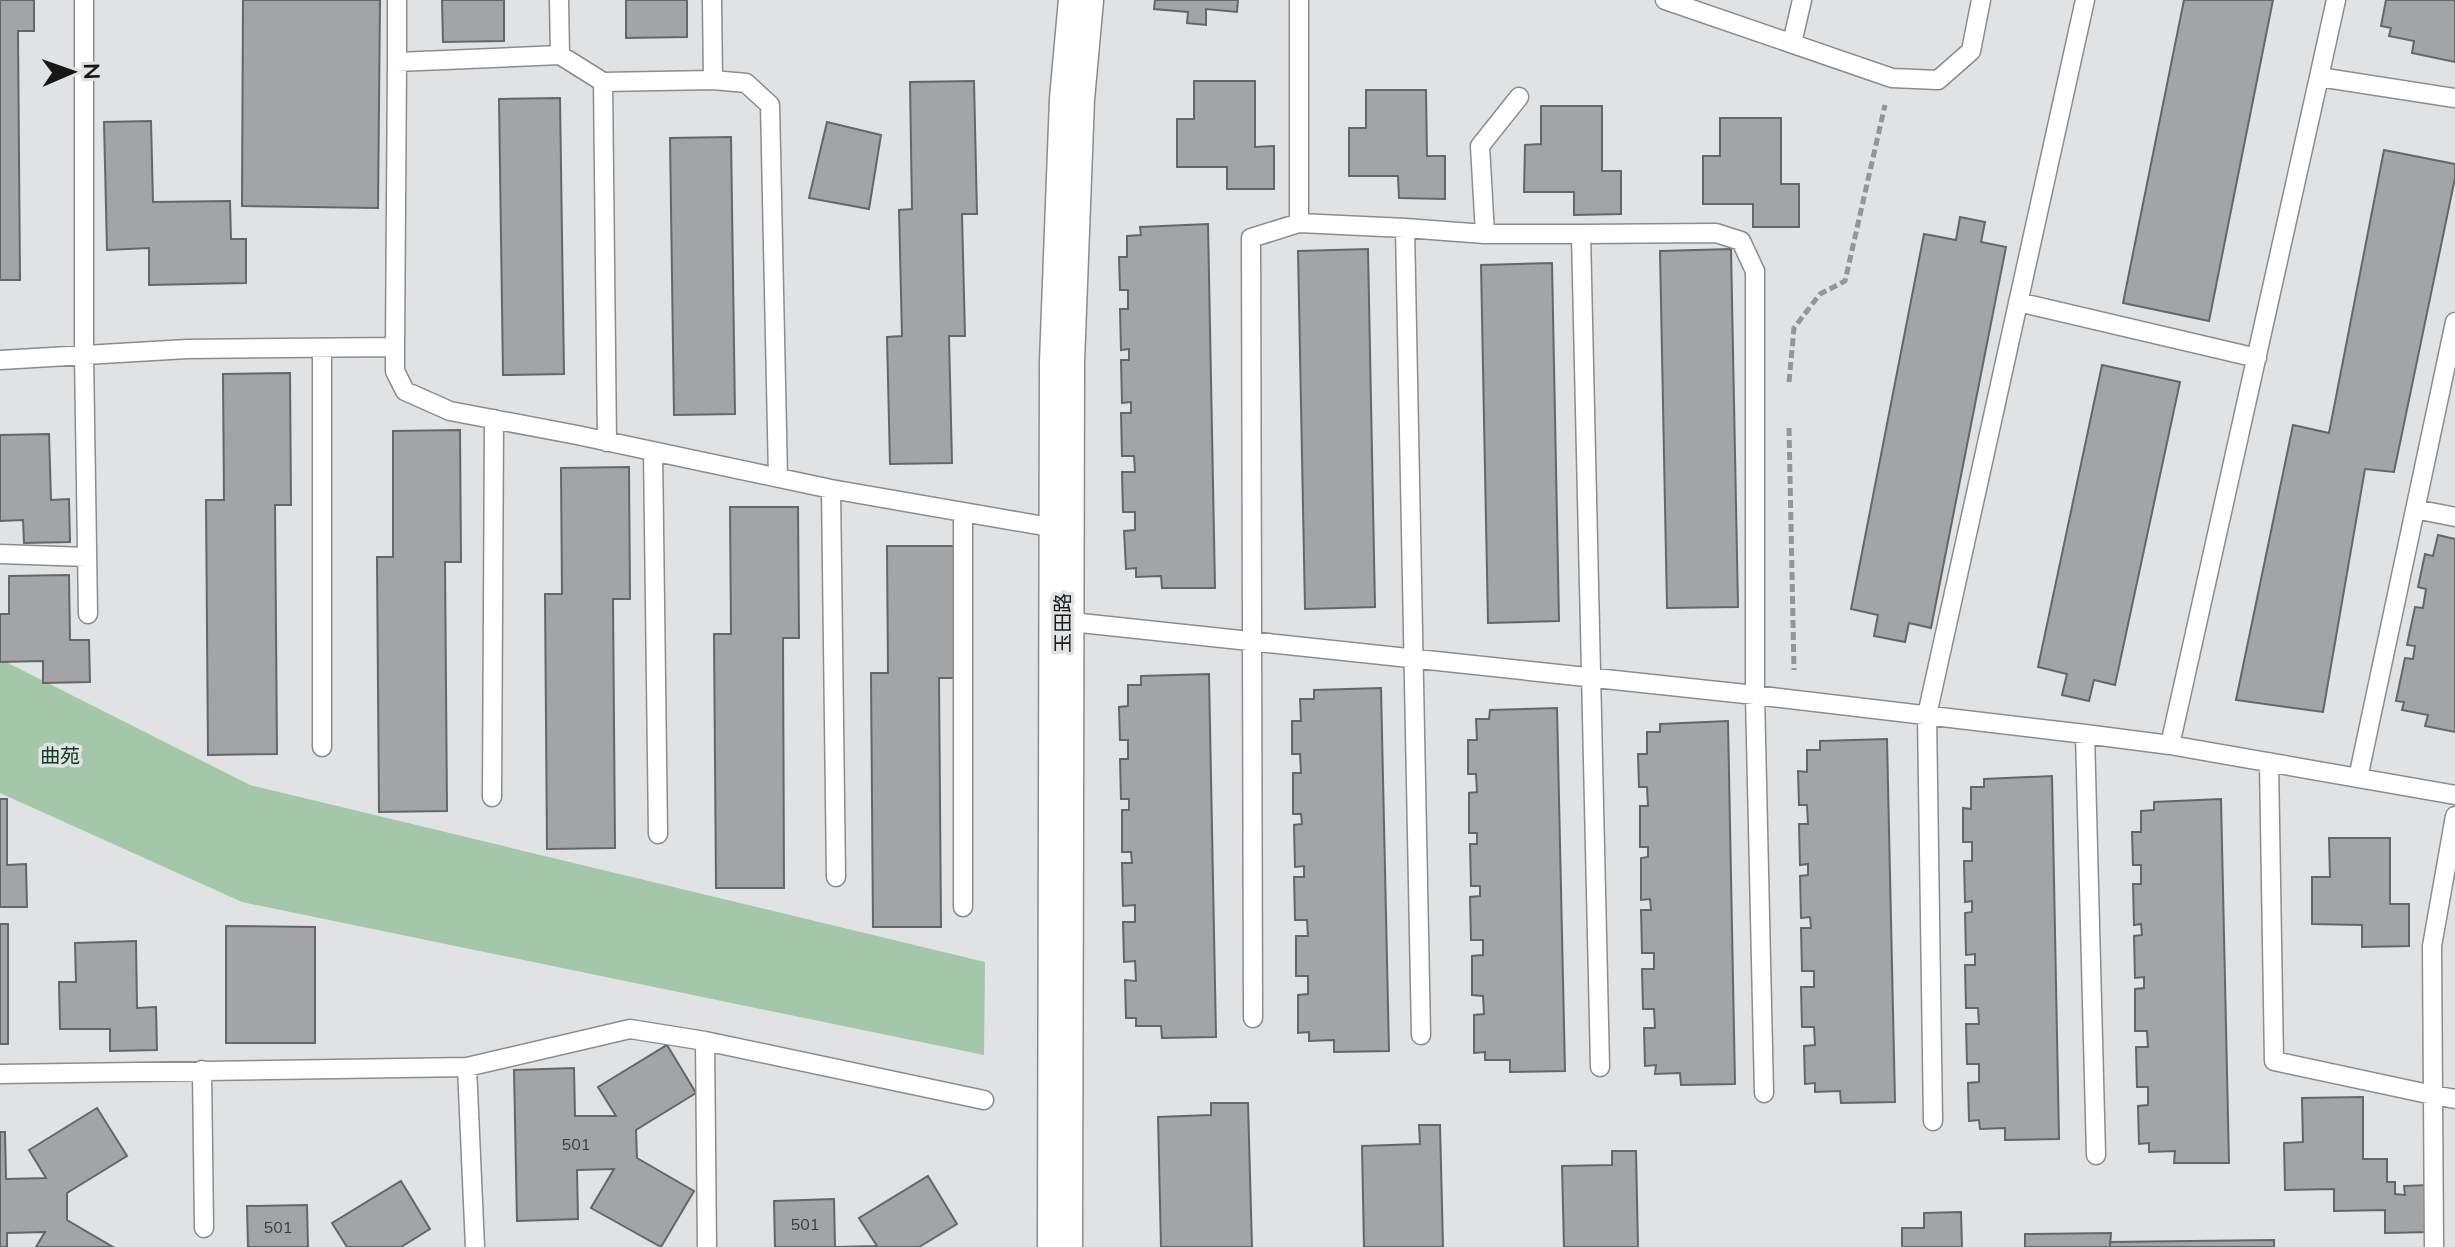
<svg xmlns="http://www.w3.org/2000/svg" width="2455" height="1247" font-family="Mulish,'Noto Sans SC',sans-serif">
  <rect width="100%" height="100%" fill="#e0e2e3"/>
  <!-- green -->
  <path fill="#a4c7aa" d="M0,659L250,785L985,962L984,1055L242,902L0,793Z"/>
  <!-- building -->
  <path fill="#a3a4a6" stroke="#656667" stroke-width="2" d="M0,0H34V31H18L20,280H0Z
    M243,0H380L378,208L242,206Z
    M442,0H504V41L443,42Z
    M626,0H687V37L626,38Z
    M1155,0H1238L1237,12L1206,9V25L1187,23L1188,12L1154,9Z
    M2184,0H2273L2209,321L2123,303Z
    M2386,0H2455V62L2412,53L2414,41L2389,36L2391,28L2381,26Z
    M974,81L977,214H962L965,336H949L952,463L890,464L887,337L902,336L899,210L912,209L910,82Z
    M1194,81H1255V147L1274,146V189H1227V167H1177V119H1194Z
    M1366,90H1426L1427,156H1445V199L1399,198L1398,176H1349V128H1366Z
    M560,98L564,374L503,375L499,99Z
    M1541,106H1602V171H1621V214L1574,215V192H1524L1525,145L1541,144Z
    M1720,118H1781V184H1799V227H1753V204H1703V156H1720Z
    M151,121L153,202L230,201L231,239H246V283L149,285V248L107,250L104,122Z
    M827,122L881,135L869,209L809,198Z
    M731,137L735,414L674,415L670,138Z
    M2384,150L2455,164V178L2394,472L2365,469L2323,712L2236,700L2293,425L2329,433Z
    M1960,217L1985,222L1981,242L2006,247L1931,628L1909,623L1905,642L1874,636L1878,615L1851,609L1924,234L1956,240Z
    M1208,224L1215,588H1162L1161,576L1136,577V568L1126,569L1124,531L1135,530V512H1123L1122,472H1135L1134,456H1122L1121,413H1131V402L1122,403L1121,360H1129V349L1121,350L1120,309H1128V290H1120L1119,257H1127V236L1141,235L1140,227Z
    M1368,249L1375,607L1305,609L1298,251Z
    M1731,249L1738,607L1667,608L1660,251Z
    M1552,263L1559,621L1488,623L1481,265Z
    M2102,365L2180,382L2115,685L2094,680L2089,701L2062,695L2067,674L2038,667Z
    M290,373L291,505H275L277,754L208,755L206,500H224L223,374Z
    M460,430L461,562H445L447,811L379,812L377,557H393V431Z
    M49,434L51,500L69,499L70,542L24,543L23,520L0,521V435Z
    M629,467L630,599H613L615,848L547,849L545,594H562L561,468Z
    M730,507H798L799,638H783L784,888H716L714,634H731Z
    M2438,535L2455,539V732L2425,726L2428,715L2402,710L2404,702L2396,701L2405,658L2413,659L2415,646L2407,645L2415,607L2423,608L2426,589L2418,587L2425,554L2433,556Z
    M887,546H955L956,678H939L941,927H873L871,673H888Z
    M69,575L70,640H89L90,682L43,683V661L0,662V614H9V576Z
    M1209,674L1216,1037L1162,1038L1161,1026H1136V1018H1126L1125,980L1136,981L1135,961L1124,962L1123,922H1135V905L1123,906L1122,863H1132L1131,852H1122V810H1129V799H1121L1120,759H1128V740H1120L1119,707L1128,706V685H1141V676Z
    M1381,688L1389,1051L1334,1052V1040L1309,1041V1032L1298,1033V995L1308,994V976H1296V936H1308L1307,920H1295L1294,877H1304V866L1295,867L1294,825L1302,824L1301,814H1293V773H1301L1300,754H1292V721H1301L1300,699H1314V690Z
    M1557,708L1565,1071L1510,1072V1060H1485V1052L1474,1053V1015L1484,1014L1483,996L1472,995V956L1483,955V940H1471L1470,897L1480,896V886H1471L1470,844H1477V833H1469V793L1477,792L1476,774H1468V740H1477L1476,719H1489L1490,710Z
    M1728,721L1735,1084L1681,1085L1680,1073L1655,1074L1656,1065L1645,1066L1644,1028H1655L1654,1009H1643L1642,969H1654V953H1642L1641,910H1651L1650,899L1641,900V858L1648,857V847H1640V806H1648L1647,787H1639L1638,754H1647V732H1660V724Z
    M1887,739L1895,1102L1841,1103L1840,1091L1815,1092V1083L1805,1084L1804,1046L1815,1045L1814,1027H1802L1801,987H1814V971H1802L1801,928H1811L1810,917L1801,918L1800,876L1808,875V864L1800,865L1799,824H1808L1807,805H1799L1798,771L1807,772V750H1820V741Z
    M2052,776L2059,1139L2005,1140V1128L1980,1129L1979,1120L1969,1121L1968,1083L1979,1082V1064H1967L1966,1024H1979L1978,1008H1966L1965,965H1975V954L1966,955L1965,913L1972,912V901L1965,902L1964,861H1972V842H1963V808L1971,809V787H1984V779Z
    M0,799H7V865L26,864L27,907H0Z
    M2221,799L2229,1163H2174L2175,1151L2149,1152V1143L2139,1144L2138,1106L2148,1105V1087H2137L2136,1047H2148L2147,1031H2135V989L2144,988V977L2135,978L2134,936L2142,935L2141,924L2134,925L2133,884H2141V865H2133L2132,832H2141V811L2154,810V802Z
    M2329,838H2390V904H2409V946L2362,947V925L2312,924V877H2330Z
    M0,924H8V1044H0Z
    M226,926L315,927V1043H226Z
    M136,941L137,1008L156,1007L157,1050L110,1051V1029H60L59,982H76L75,943Z
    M667,1045L696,1093L636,1130L637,1158L694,1191L661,1247L591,1208L614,1169L577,1170L578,1219L517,1221L514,1070L574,1068L575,1116H616L598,1087Z
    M2363,1097V1159H2387V1182H2395V1194L2405,1195L2404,1186L2430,1185V1232L2385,1233V1210L2334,1211V1189L2285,1190L2284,1143L2303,1142L2302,1098Z
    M1211,1103H1248L1252,1247H1161L1158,1117L1211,1115Z
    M97,1108L127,1156L67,1193V1220L113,1247H36L45,1232L7,1233V1247H0V1132H5L6,1179L46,1178L29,1150Z
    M1419,1125H1440L1443,1247H1364L1362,1146L1420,1144Z
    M1612,1151H1636L1638,1247H1564L1562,1166L1612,1165Z
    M928,1176L957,1224L919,1247H836L877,1246L859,1218Z
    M401,1181L430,1229L401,1247H347L332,1223Z
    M834,1199L835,1247H775L774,1201Z
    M307,1205L308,1247H248L247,1206Z
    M1961,1212L1962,1247H1902V1228H1924V1213Z
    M2111,1233L2110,1247H2025V1234Z
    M2274,1240V1247H2110V1242Z"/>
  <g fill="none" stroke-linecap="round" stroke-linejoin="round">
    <!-- service casing -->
    <g stroke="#8b8c8e" stroke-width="21">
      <path id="service" d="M84,0V355L88,614
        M397,0V62
        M559,0L560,55
        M712,0L713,80L746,83L770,105L778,477
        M1299,0V223
        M1665,0L1892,78L1938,80L1971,51L1981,0
        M1792,43L1802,0
        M2319,77L2336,0
        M1519,97L1480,146L1485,234H1581
        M2018,302L2257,358
        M395,347L397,62L560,55L603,82
        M0,360L187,349L395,347V371L405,391L450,411L577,435L831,489L1061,529
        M607,442L603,82L713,80
        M653,451L658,834
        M831,489L836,877
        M2415,509L2455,517
        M963,512V907
        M0,554L87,557
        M1062,621L1755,695L2085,734L2170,745L2455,795
        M2085,734L2096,1155
        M2170,745L2319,77L2455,98
        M322,747V348
        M2269,763L2274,1061L2433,1095L2434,1247
        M2358,778L2455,322
        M492,797L494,419
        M2455,816L2432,946L2433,1095L2455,1099
        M1253,1018L1251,238L1299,223L1405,228
        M1421,1035L1405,228L1485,234
        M705,1041L707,1247
        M467,1067L475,1247
        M1600,1067L1581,234L1716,233L1741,241L1755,271V695L1764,1093
        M202,1070L204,1228
        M0,1074L467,1067L630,1029L705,1041L984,1100
        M1933,1121L1927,715L2085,0"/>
    </g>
    <!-- tertiary casing -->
    <g stroke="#8b8c8e" stroke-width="47">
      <path id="tertiary" d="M1060,1247L1062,362L1072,99L1081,0"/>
    </g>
    <!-- path -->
    <path stroke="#949596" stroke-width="5" stroke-dasharray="8 4" stroke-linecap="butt" d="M1789,382L1794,328L1820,294L1845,281L1885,105
      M1789,428L1794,670"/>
    <!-- service -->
    <use href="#service" stroke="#fff" stroke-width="18"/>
    <!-- tertiary -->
    <use href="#tertiary" stroke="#fff" stroke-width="44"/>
  </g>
  <g text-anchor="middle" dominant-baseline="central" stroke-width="7" stroke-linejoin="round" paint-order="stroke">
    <!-- number labels -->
    <g font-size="16" fill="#3a3a3c">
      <text x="576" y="1144">501</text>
      <text x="805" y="1224">501</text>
      <text x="278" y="1227">501</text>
    </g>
    <!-- street labels -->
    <g font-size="20" fill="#171718" stroke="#e0e2e3">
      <text transform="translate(1062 623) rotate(-90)">玉田路</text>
    </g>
    <!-- park labels -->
    <g font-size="20" fill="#0d3d1d" stroke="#e0e2e3">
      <text x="60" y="755">曲苑</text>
    </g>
  </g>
  <!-- north arrow -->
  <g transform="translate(72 72) rotate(88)" stroke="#e0e2e3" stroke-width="6" paint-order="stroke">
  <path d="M0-6L14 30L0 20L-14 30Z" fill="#171718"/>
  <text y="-12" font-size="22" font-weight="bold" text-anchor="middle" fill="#171718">N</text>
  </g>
</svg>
